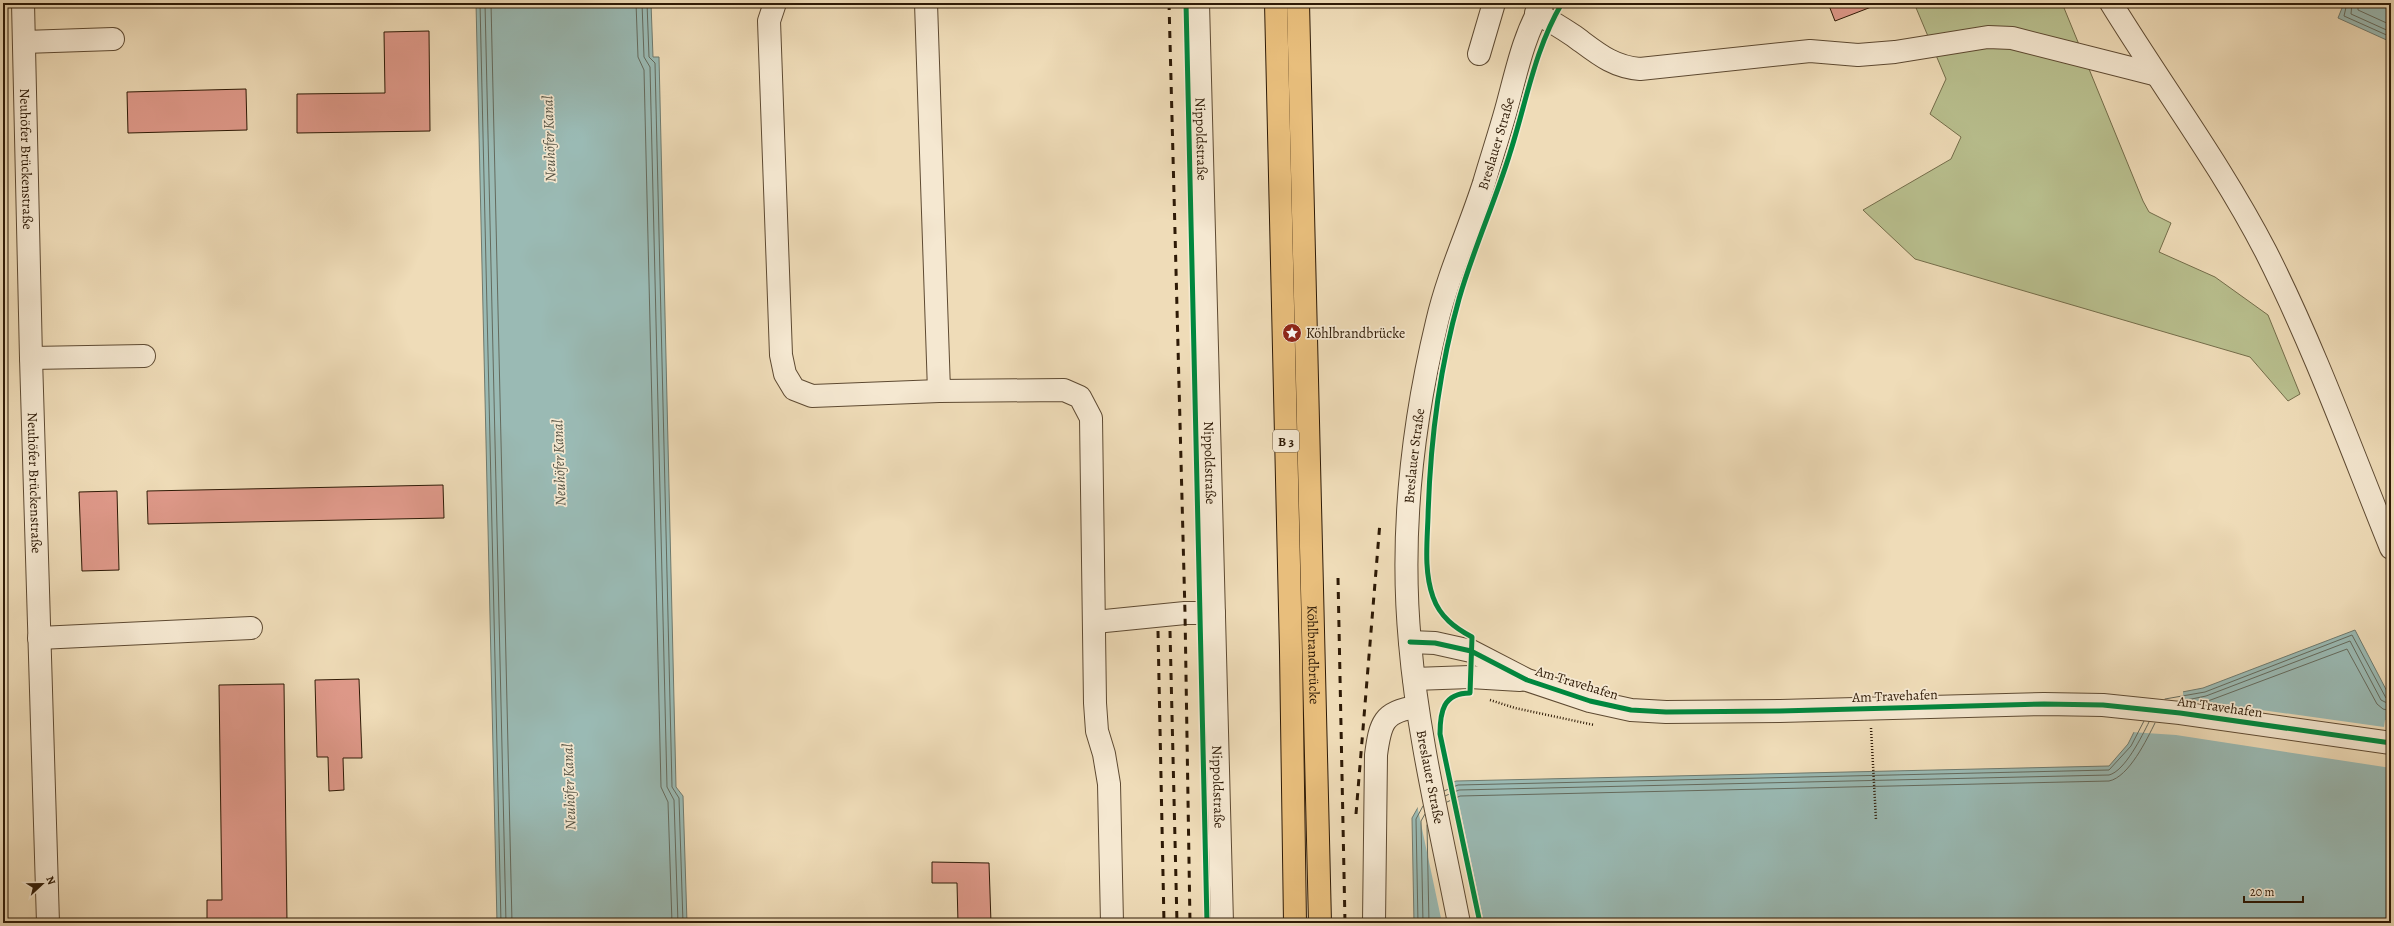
<svg xmlns="http://www.w3.org/2000/svg" width="2394" height="926" font-family="Alegreya,serif">
  <rect width="100%" height="100%" fill="#efdcb8"/>
  <filter id="stains"><feTurbulence type="fractalNoise" baseFrequency=".005" numOctaves="4"/><feColorMatrix values="0 0 0 0 .2 0 0 0 0 .09 0 0 0 0 .02 0 0 0 .5 -.17"/></filter>
  <radialGradient id="worn" r=".72"><stop offset=".6" stop-color="#630" stop-opacity="0"/><stop offset="1" stop-color="#630" stop-opacity=".3"/></radialGradient>
  <!-- green -->
  <path fill="#b9c08f" stroke="#746d4a" d="M1914,3H2062L2143,201L2149,212L2171,223L2159,252L2215,277L2268,315L2300,394L2288,401L2250,357L1915,259L1863,210L1951,159L1961,137L1930,114L1946,79Z"/>
  <!-- water -->
  <path fill="#9abab4" stroke="#6f7a6e" d="M476,3H651L653,57H659L676,787L683,796L687,923H497Z
    M2344,3H2391V42L2338,18Z
    M2355,630L2391,699V923H1414L1412,818L1425,795L1456,781L2109,766L2128,744L2151,698L2203,688Z"/>
  <!-- pier -->
  <path fill="#efdcb8" d="M2183,690V699L2384,727L2385,720L2391,721V768L2176,735L2131,732L2150,697Z
    M1454,780L1484,923H1442L1417,805L1424,793Z"/>
  <g fill="none" stroke-linecap="round" stroke-linejoin="round">
    <!-- shore -->
    <path stroke="#646a5d" stroke-width="1" d="M480,3L501,923
      M485,3L506,923
      M491,3L512,923
      M636,3L638,57L644,70L661,787L668,802L672,923
      M642,3L644,57L650,67L667,787L674,800L678,923
      M647,3L649,57L655,63L672,787L679,798L683,923
      M2347,3L2344,16L2391,37
      M2352,3L2351,14L2391,32
      M2358,3V10L2391,25
      M2165,699L2205,692L2352,635L2386,698L2391,700
      M2182,701L2206,696L2350,641L2381,700L2391,705
      M2200,704L2347,649L2377,704L2383,709L2391,711
      M1444,791L1458,785L2109,770L2131,746L2144,721
      M1445,796L1459,790L2109,775C2125,771 2142,736 2149,722
      M1447,802L1460,796L2109,781C2129,777 2147,739 2155,723
      M1427,825L1429,923
      M1418,923L1416,819L1423,806
      M1423,923L1421,821L1425,814"/>
  </g>
  <!-- building -->
  <path fill="#e09a8b" stroke="#2e1a06" d="M1828,3H1879V4L1835,21Z
    M429,31L430,131L297,133V94L385,93L384,32Z
    M246,89L247,130L128,133L127,92Z
    M443,485L444,518L148,524L147,491Z
    M117,491L119,570L82,571L79,492Z
    M359,679L362,758H343L344,790L329,791L328,757H317L315,680Z
    M284,684L287,923H207V900H222L219,685Z
    M932,862L989,863L991,923H958L957,883H932Z"/>
  <g fill="none" stroke-linecap="round" stroke-linejoin="round">
    <!-- minor casing -->
    <g stroke="#5e4a32" stroke-width="24">
      <g id="minor">
        <path id="s1" d="M23,3L31,358L48,923"/>
        <path d="M775,3L769,21L781,355L785,374L794,389L812,396L939,391"/>
        <path d="M926,3L939,391L1064,390L1080,397L1091,418L1095,703L1097,731L1104,754L1109,784L1112,923"/>
        <path id="s2" d="M1198,3L1222,923"/>
        <path d="M2111,3C2162,86 2221,165 2266,252C2314,347 2351,449 2391,548"/>
        <path d="M1536,13C1549,20 1562,28 1574,36C1596,52 1612,67 1640,69L1810,51L1858,55L1895,52L1988,37L2012,38L2154,74"/>
        <path d="M24,42L113,39"/>
        <path d="M1479,54L1494,3"/>
        <path d="M31,358L144,356"/>
        <path d="M1095,622L1185,613H1214"/>
        <path d="M39,638L251,628"/>
        <path d="M1410,642L1435,643L1471,651L1527,680L1590,701L1631,710L1666,712L1780,711L2044,704L2103,705L2180,713L2391,743"/>
        <path d="M1414,679L1470,677L1520,680"/>
        <path d="M1374,923L1376,755C1380,724 1383,711 1417,707"/>
        <path id="s3" d="M1459,923C1441,830 1418,737 1410,643C1400,536 1412,426 1437,322C1448,274 1469,230 1484,183C1491,159 1499,135 1506,110C1516,74 1523,36 1543,3"/>
      </g>
    </g>
    <!-- major casing -->
    <g stroke="#2e1a06" stroke-width="24">
      <g id="major">
        <path d="M1276,3L1291,652L1295,923"/>
        <path id="s4" d="M1298,3L1320,923"/>
      </g>
    </g>
    <!-- path -->
    <path stroke="#2e1a06" stroke-width="2.5" stroke-dasharray="1 2" stroke-linecap="butt" d="M1490,700L1515,708L1594,725
      M1871,728L1876,820"/>
    <!-- minor -->
    <use href="#minor" stroke="#f5e8d1" stroke-width="22"/>
    <!-- major -->
    <use href="#major" stroke="#e8be7c" stroke-width="22"/>
    <!-- rail -->
    <path stroke="#2e1a06" stroke-width="3" stroke-dasharray="7 7" stroke-linecap="butt" d="M1169,3L1185,613L1190,923
      M1338,578L1345,923
      M1158,631L1164,923
      M1170,631L1177,923
      M1356,814L1380,522"/>
    <!-- cycleway casing -->
    <g stroke="#f5e8d1" stroke-width="8">
      <path id="cycleway" d="M1186,3L1207,923
        M1410,642L1435,643L1471,651L1527,680L1590,701L1631,710L1666,712L1780,711L2044,704L2103,705L2180,713L2391,743
        M1480,923L1440,734C1440,712 1443,693 1470,693L1472,637C1455,628 1440,617 1433,597C1424,572 1427,544 1428,517C1430,444 1439,370 1459,299C1473,250 1495,202 1510,153C1527,100 1534,51 1562,3"/>
    </g>
    <!-- cycleway -->
    <use href="#cycleway" stroke="#00873e" stroke-width="5"/>
  </g>
  <!-- icons -->
  <defs>
    <g id="sight-disc" transform="scale(1)"><circle r="9.5" fill="#8f2418" stroke="#f5e8d1"/><path d="M0-6L1.8-2.2L6-1.7L2.9 1.2L3.7 5.4L0 3.3L-3.7 5.4L-2.9 1.2L-6-1.7L-1.8-2.2Z" fill="#fff"/></g>
  </defs>
  <g fill-rule="evenodd">
    <use href="#sight-disc" x="1292" y="333"/>
  </g>
  <g text-anchor="middle" dominant-baseline="central" stroke-width="3.5" stroke-linejoin="round" paint-order="stroke">
    <!-- shield labels -->
    <rect fill="#f5e8d1" stroke="#6a5843" stroke-width="1" x="1273" y="430" width="26" height="22" rx="3"/>
    <g font-size="13" font-weight="bold" fill="#2e1a06">
      <text x="1286" y="441">B 3</text>
    </g>
    <!-- street labels -->
    <g font-size="14" fill="#2e1a06" stroke="#f5e8d1">
      <text stroke="none"><textPath href="#s2" startOffset="136">Nippoldstraße</textPath></text>
      <text stroke="none"><textPath href="#s3" startOffset="796">Breslauer Straße</textPath></text>
      <text stroke="none"><textPath href="#s1" startOffset="156">Neuhöfer Brückenstraße</textPath></text>
      <text stroke="none"><textPath href="#s3" startOffset="472">Breslauer Straße</textPath></text>
      <text stroke="none"><textPath href="#s2" startOffset="460">Nippoldstraße</textPath></text>
      <text stroke="none"><textPath href="#s1" startOffset="480">Neuhöfer Brückenstraße</textPath></text>
      <text stroke="none"><textPath href="#s4" startOffset="652">Köhlbrandbrücke</textPath></text>
      <text transform="translate(1577 683) rotate(17)">Am Travehafen</text>
      <text transform="translate(1895 696) rotate(-2)">Am Travehafen</text>
      <text transform="translate(2220 707) rotate(8)">Am Travehafen</text>
      <text transform="translate(1430 777) rotate(79)">Breslauer Straße</text>
      <text stroke="none"><textPath href="#s2" startOffset="784">Nippoldstraße</textPath></text>
    </g>
    <!-- poi labels -->
    <g font-size="14" fill="#2e1a06" stroke="#f5e8d1" text-anchor="start">
      <text x="1306" y="333">Köhlbrandbrücke</text>
    </g>
    <!-- water labels -->
    <g font-size="15" font-style="italic" fill="#545243" stroke="#f5e8d1">
      <text transform="translate(549 139) rotate(-92)">Neuhöfer Kanal</text>
      <text transform="translate(559 463) rotate(-92)">Neuhöfer Kanal</text>
      <text transform="translate(569 787) rotate(-92)">Neuhöfer Kanal</text>
    </g>
  </g>
  <!-- margin -->
  <rect width="2394" height="926" fill="none" stroke="#efdcb8" stroke-width="16"/>
  <rect x="4" y="4" width="2386" height="918" fill="none" stroke="#2e1a06" stroke-width="2"/>
  <rect x="8" y="8" width="2378" height="910" fill="none" stroke="#2e1a06"/>
  <!-- north arrow -->
  <g transform="translate(42 884) rotate(68)" stroke="#f5e8d1" stroke-width="3" paint-order="stroke">
  <path d="M0-3L7 15L0 10L-7 15Z" fill="#2e1a06"/>
  <text y="-6" font-size="11" font-weight="bold" text-anchor="middle" fill="#2e1a06">N</text>
  </g>
  <!-- scale -->
  <path d="M2244 896v6h59v-6" fill="none" stroke="#2e1a06" stroke-width="2"/>
  <text x="2250" y="896" font-size="12" fill="#2e1a06" stroke="#f5e8d1" stroke-width="3" paint-order="stroke">20 m</text>
  <rect width="100%" height="100%" filter="url(#stains)"/>
  <rect width="100%" height="100%" fill="url(#worn)"/>
</svg>
